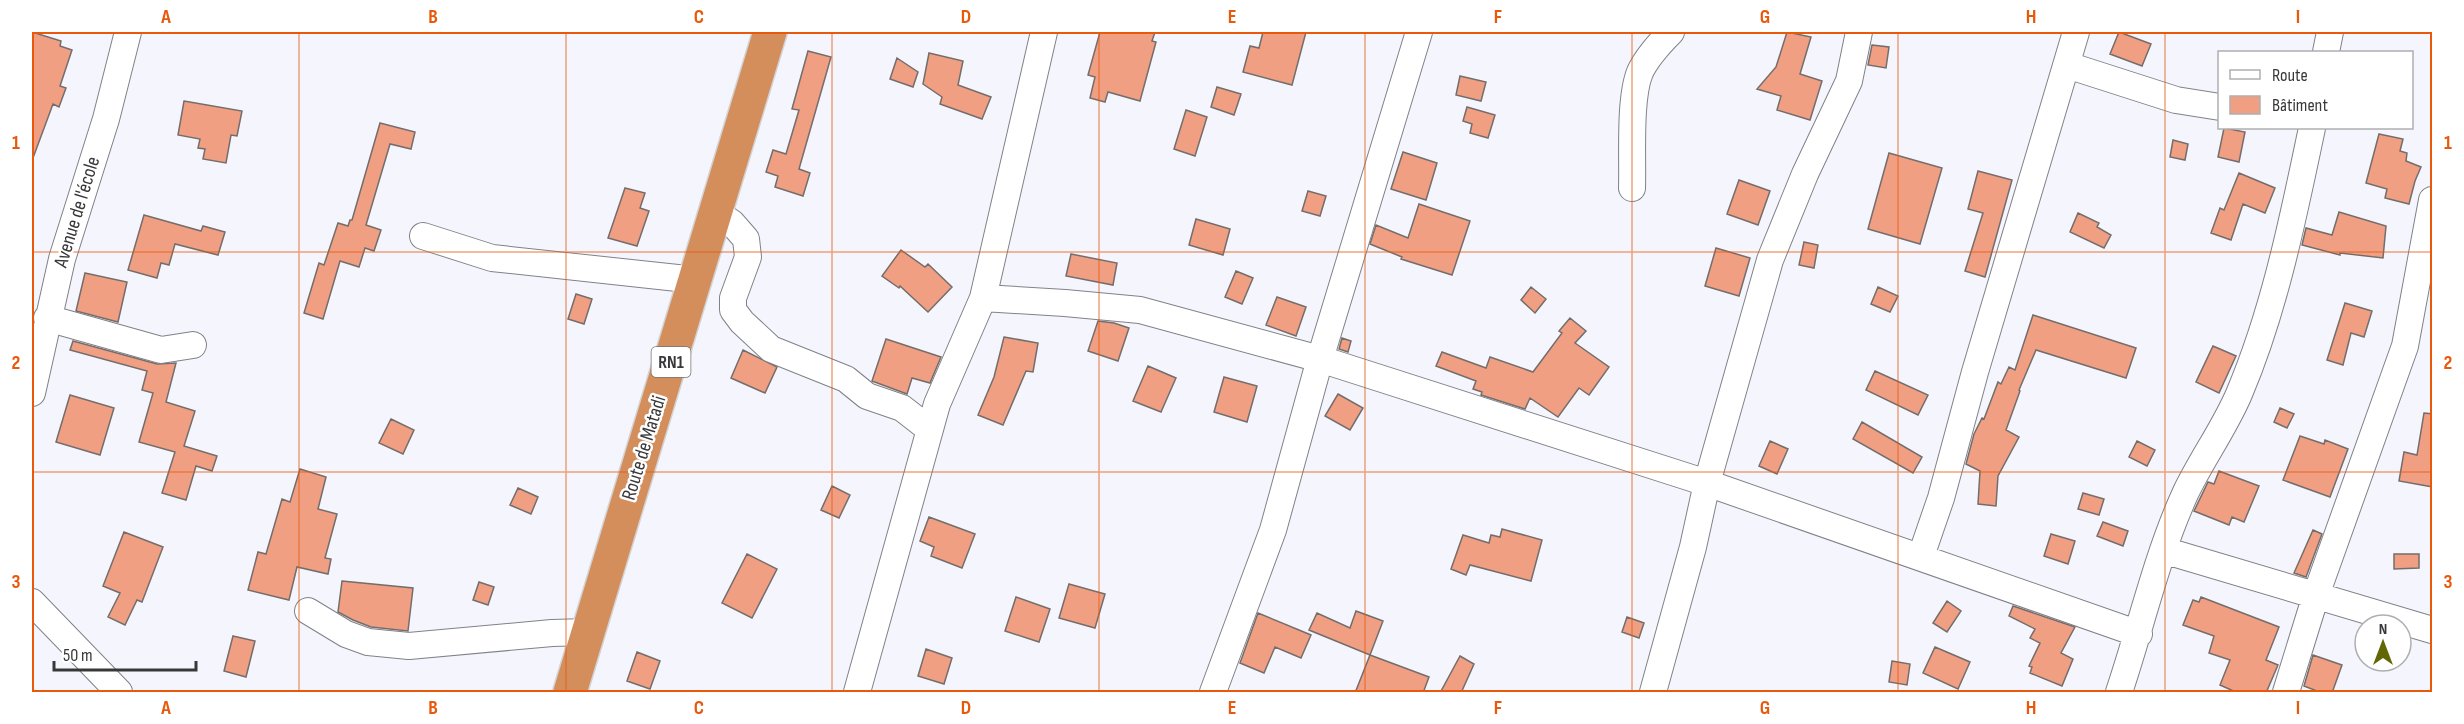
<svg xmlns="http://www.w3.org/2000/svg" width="2464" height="724" font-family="'Sofia Sans Condensed',sans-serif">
  <rect width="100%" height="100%" fill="#f5f6fd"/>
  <!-- building -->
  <path fill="#f09f83" stroke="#746d6b" stroke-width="1.5" d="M32,32L61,41L60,46L72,50L60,86L66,88L59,107L53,104L33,158L32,157Z
    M1100,32H1155L1152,41L1156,42L1140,101L1108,92L1105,102L1090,98L1095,77L1088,75Z
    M1263,32H1306L1292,85L1243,72L1250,46L1259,48Z
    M1787,32L1811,37L1800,74L1822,81L1810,120L1777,110L1781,96L1757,89L1776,67Z
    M2119,32L2151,44L2142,66L2110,54Z
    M1872,45L1889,47L1886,68L1868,65Z
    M808,51L831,57L799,169L810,173L803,196L775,187L778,176L766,172L773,150L786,154L799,110L792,109Z
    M929,53L963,61L958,85L991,97L982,119L940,104L942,97L923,84Z
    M897,58L918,72L913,87L890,79Z
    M1460,76L1486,82L1481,101L1456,95Z
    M1217,87L1241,94L1234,115L1211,107Z
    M184,101L242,111L237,136L231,135L226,163L203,159L205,149L198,148L200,139L178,135Z
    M1467,107L1495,115L1488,138L1470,133L1472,124L1463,121Z
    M1186,110L1207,117L1195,156L1174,149Z
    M380,123L415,132L411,149L390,144L366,225L381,230L374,251L365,248L359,267L340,261L323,319L304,313L319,263L324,265L338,223L348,226L350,220H352Z
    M2224,128L2245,132L2239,162L2218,157Z
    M2379,134L2403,139L2400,151L2407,153L2406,161L2421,167L2415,181L2409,204L2385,198L2387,189L2366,183Z
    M2173,140L2188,144L2185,160L2170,157Z
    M1403,152L1437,163L1426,200L1391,189Z
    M1889,153L1942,168L1920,244L1868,229Z
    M1978,171L2012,180L1985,277L1965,271L1983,213L1968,209Z
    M2239,173L2275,188L2265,213L2243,204L2231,240L2211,233L2220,208L2224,210Z
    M1739,180L1770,191L1758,225L1727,214Z
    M625,188L645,193L640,208L649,211L637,246L608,238Z
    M1308,191L1326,196L1320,216L1302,211Z
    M1419,204L1470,221L1452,275L1401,259L1402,257L1370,244L1376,225L1408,238Z
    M2339,212L2386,226L2383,258L2340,253V255L2302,245L2306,228L2332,235Z
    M2078,213L2099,223L2097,227L2111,235L2104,248L2070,232Z
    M144,215L201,231L203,226L225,232L218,255L175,244L169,265L161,263L157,278L128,270Z
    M1196,219L1230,229L1223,255L1189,245Z
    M1804,242L1818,245L1814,268L1799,265Z
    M1716,248L1750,258L1739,296L1705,286Z
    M901,250L925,267L928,264L952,287L928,312L900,286L899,288L882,276Z
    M1071,254L1117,263L1113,285L1066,276Z
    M1236,271L1253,278L1242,304L1225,297Z
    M85,273L127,282L118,322L76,311Z
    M1531,287L1546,299L1535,313L1521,300Z
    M1878,287L1898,296L1890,312L1871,304Z
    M576,294L592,299L584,324L568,319Z
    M1277,297L1306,307L1296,336L1266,325Z
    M2345,303L2372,311L2364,337L2351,333L2343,365L2327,360Z
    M2033,315L2136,348L2126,378L2036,350L2019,390L2020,391L2006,430L2019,437L1998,476L1996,506L1978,504L1980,471L1966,464L1974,434L1982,418L1984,419L1998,382L2001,384L2009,367L2015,370Z
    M1570,318L1586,331L1575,343L1609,367L1589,395L1579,388L1558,417L1530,398L1525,409L1481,395L1482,392L1473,389L1476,381L1436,366L1442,352L1486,368L1490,357L1533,372L1562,333L1559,331Z
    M1098,321L1114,323L1129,328L1118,361L1088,351Z
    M1004,337L1038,343L1033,372L1026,371L1003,425L978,415L994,377Z
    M1342,338L1351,341L1348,352L1339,349Z
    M886,339L941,357L930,383L912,378L907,394L872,381Z
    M73,341L157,364L176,363L166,402L195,411L184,446L217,456L212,471L196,466L186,500L162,493L175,452L139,442L153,393L142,390L147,371L70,350Z
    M2213,346L2236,356L2219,393L2196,382Z
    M743,350L777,367L765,393L731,378Z
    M1148,366L1176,378L1161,412L1133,401Z
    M1875,371L1928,395L1918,415L1866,390Z
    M1224,377L1257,386L1247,422L1214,412Z
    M1338,394L1363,408L1350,430L1325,416Z
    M70,395L114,408L100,455L56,442Z
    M2280,408L2294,414L2287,428L2274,422Z
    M2424,413L2433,414V487L2399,481L2404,452L2417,455Z
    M391,419L414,430L403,454L379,443Z
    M1862,422L1922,457L1913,473L1853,439Z
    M2300,436L2324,444L2325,440L2348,449L2330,497L2283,480Z
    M1770,441L1788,449L1777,474L1759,466Z
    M2137,441L2155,450L2147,466L2129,457Z
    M300,469L326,477L318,509L337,514L325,558L331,559L328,574L297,567L289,600L248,590L258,552L266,554L282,499L290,502Z
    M2219,471L2259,486L2244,522L2232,517L2229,525L2194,511L2208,482L2214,484Z
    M832,486L850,495L839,518L821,510Z
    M518,488L538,497L531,514L510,505Z
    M2083,493L2104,499L2099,515L2078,509Z
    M929,517L975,534L962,568L931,556L934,547L920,541Z
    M2103,522L2128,531L2123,546L2097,536Z
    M1502,529L1542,540L1531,581L1470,565L1466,575L1451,569L1463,535L1489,543L1491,535L1500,537Z
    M2313,530L2322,534L2306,577L2294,573Z
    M124,532L163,547L142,602L137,600L125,625L108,617L120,593L103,586Z
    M2051,534L2075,541L2068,564L2044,556Z
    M747,554L777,569L752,618L722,603Z
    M2394,554H2419V568L2394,569Z
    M342,581L413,588L408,631L371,627L353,620L338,612Z
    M479,582L494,587L488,605L473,600Z
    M1069,584L1105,594L1095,628L1059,618Z
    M1016,597L1050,609L1039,642L1005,631Z
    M2201,597L2279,627L2266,660L2278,665L2266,693H2238L2220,685L2230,660L2209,653L2214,636L2183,625L2193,600L2199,602Z
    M1947,601L1961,611L1947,632L1933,623Z
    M2013,606L2075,627L2061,653L2073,659L2062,686L2030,673L2032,667L2029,666L2040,643L2030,638L2035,629L2009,616Z
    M1356,611L1383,621L1370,655L1309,630L1317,613L1350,628Z
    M1258,613L1311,635L1301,658L1275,647L1264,673L1240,663Z
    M1627,617L1644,623L1639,638L1622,632Z
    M233,636L255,641L246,677L224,671Z
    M1935,647L1970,662L1958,689L1923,673Z
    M926,649L952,658L944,684L918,676Z
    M637,652L660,661L650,689L627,681Z
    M1370,655L1429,677L1423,693H1355Z
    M2313,655L2342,665L2332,693H2322L2304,686Z
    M1460,656L1474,664L1461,693H1440Z
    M1892,661L1910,664L1907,685L1889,682Z"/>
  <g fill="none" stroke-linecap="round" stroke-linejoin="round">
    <!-- minor casing -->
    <g stroke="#818288" stroke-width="28">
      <path id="minor" d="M2326,52L2330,32
        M2067,65L2176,100L2220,107
        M1632,188C1633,157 1629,99 1640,72C1647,57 1659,44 1671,32
        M716,212L732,223L746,239L748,257L733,298V310L742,322L771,349L846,379L867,396L902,408L929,429
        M423,236L492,258L696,280
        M983,298L1065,303L1140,310L1320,359L1707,483L2139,634
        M47,318L161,350L193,345
        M32,393L62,259L106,119L128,32
        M2163,550L2432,630
        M1921,556L1941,498L1975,372L2076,32
        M32,602L119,692
        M308,611L346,634L368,642L409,646L552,633L587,632
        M857,692L937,404L983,298L1044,32
        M1213,692L1273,530L1320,359L1419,32
        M1653,692L1693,547L1707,483L1770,260L1805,174L1849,81L1859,32
        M2119,692C2141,627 2156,558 2185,494C2201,460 2224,429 2239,394C2275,309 2293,218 2312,128
        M2286,692L2316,595L2405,346L2432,200"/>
    </g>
    <!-- highway casing -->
    <g stroke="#d3d3d4" stroke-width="36">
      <path id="highway" d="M570,692L770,32"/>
    </g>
    <!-- minor -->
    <use href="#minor" stroke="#fff" stroke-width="26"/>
    <!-- highway -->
    <use href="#highway" stroke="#d38e5c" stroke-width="33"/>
  </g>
  <!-- grid -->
  <path fill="none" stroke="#e8590c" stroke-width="1.5" stroke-opacity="0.55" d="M299,32V692M566,32V692M832,32V692M1099,32V692M1365,32V692M1632,32V692M1898,32V692M2165,32V692M32,252H2432M32,472H2432"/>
  <g text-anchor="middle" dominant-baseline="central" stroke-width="5" stroke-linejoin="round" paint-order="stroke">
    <!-- shield labels -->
    <rect fill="#fff" stroke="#747476" stroke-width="1.5" x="651.5" y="347" width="39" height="30" rx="4.5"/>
    <g font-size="18" font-weight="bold" fill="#38383b">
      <text x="671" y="362">RN1</text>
    </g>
    <!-- street labels -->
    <g font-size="20" fill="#38383b" stroke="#fff">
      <text transform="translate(77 212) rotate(-73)">Avenue de l'école</text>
      <text transform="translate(644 448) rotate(-73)">Route de Matadi</text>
    </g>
  </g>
  <!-- border -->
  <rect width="2464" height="724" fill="none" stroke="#ffffff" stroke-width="66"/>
  <!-- legend -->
  <rect x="2218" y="51" width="195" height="78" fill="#ffffff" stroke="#afafb1" stroke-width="1.5"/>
  <rect x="2230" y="70" width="30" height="9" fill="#ffffff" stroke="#afafb1" stroke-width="1.5"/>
  <text x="2272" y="81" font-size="18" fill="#38383b">Route</text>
  <rect x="2230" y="96" width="30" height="18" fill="#f09f83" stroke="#afafb1" stroke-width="1.5"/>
  <text x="2272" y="111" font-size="18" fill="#38383b">Bâtiment</text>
  <!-- north arrow -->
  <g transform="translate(2383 643)"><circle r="28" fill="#ffffff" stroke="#afafb1" stroke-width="1.5"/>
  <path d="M0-4.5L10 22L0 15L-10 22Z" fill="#626706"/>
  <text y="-9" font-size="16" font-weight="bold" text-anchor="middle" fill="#38383b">N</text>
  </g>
  <!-- scale -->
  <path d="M54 661v9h142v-9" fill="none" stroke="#38383b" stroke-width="3"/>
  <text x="63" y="661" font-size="18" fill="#38383b" stroke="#ffffff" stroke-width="4.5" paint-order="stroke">50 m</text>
  <rect x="33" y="33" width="2398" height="658" fill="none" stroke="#e8590c" stroke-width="2"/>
  <g font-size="20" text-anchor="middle" font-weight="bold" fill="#e8590c">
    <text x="166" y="23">A</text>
    <text x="433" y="23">B</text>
    <text x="699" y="23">C</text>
    <text x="966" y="23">D</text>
    <text x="1232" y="23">E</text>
    <text x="1498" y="23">F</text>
    <text x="1765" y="23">G</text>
    <text x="2031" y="23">H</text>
    <text x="2298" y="23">I</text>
    <text x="16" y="149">1</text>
    <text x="2448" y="149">1</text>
    <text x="16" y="369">2</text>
    <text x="2448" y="369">2</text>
    <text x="16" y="588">3</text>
    <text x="2448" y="588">3</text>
    <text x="166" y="714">A</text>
    <text x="433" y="714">B</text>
    <text x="699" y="714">C</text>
    <text x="966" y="714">D</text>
    <text x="1232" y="714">E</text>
    <text x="1498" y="714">F</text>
    <text x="1765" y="714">G</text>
    <text x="2031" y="714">H</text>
    <text x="2298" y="714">I</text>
  </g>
</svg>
